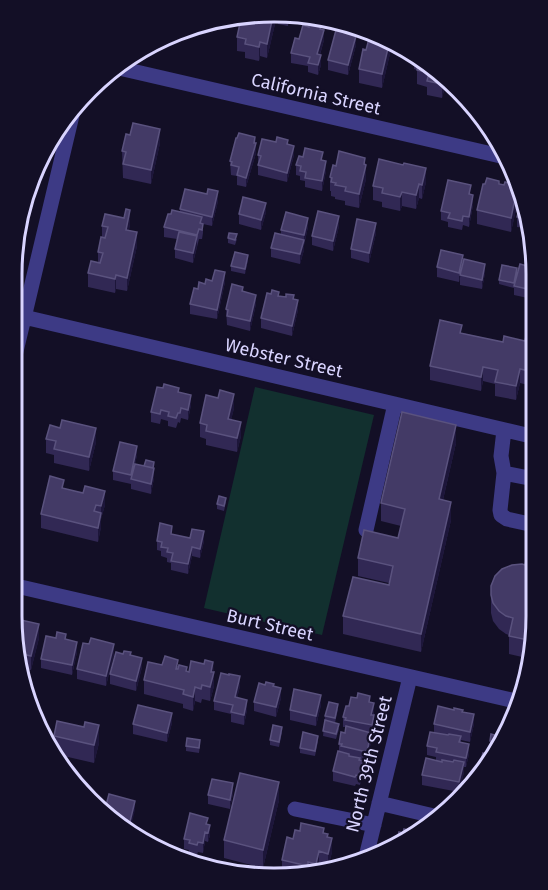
<svg xmlns="http://www.w3.org/2000/svg" width="548" height="890" font-family="'Fira Sans',sans-serif">
  <rect width="100%" height="100%" fill="#130f26"/>
  <!-- park -->
  <path fill="#12302f" d="M255,387L374,415L322,635L204,608Z"/>
  <g fill="none" stroke-linecap="round" stroke-linejoin="round">
    <!-- minor -->
    <path stroke="#3d3a85" stroke-width="15" d="M119,68L505,157
      M24,317L535,437
      M13,364L74,107
      M504,430L501,456L504,473L500,510L501,515L507,519L534,525
      M504,473L534,479
      M366,530L395,404
      M12,585L520,702
      M379,803L438,817
      M295,809L374,825
      M365,861L410,677"/>
  </g>
  <!-- wall -->
  <path fill="#312854" d="M275,17V24L267,58L260,56L259,61L245,58V52L237,51V37Z
    M289,17L288,26L278,24V19Z
    M300,18L314,19V22Z
    M341,21L358,29L357,31L340,28Z
    M193,30L192,36L182,34Z
    M322,30L324,40L320,55L321,65L318,75L308,72V66L291,63V53L299,39Z
    M179,35L178,40L170,38Z
    M370,35L392,45L382,88L359,83V69L366,50Z
    M356,45L348,75L328,70V60Z
    M414,57L433,66L453,89V92L444,90L442,98L427,95V87L417,84V70L414,69Z
    M255,137L256,153L246,187L237,185V176L231,175L230,161Z
    M276,142L288,144L294,155L287,182L258,175V155Z
    M160,143L151,184L123,178L122,151Z
    M365,164L366,179L359,208L345,205V201L335,199V197L331,196V191H330V177L336,166Z
    M296,165L326,171L322,191L305,187V181L300,180V176L296,175Z
    M426,182L422,199L419,198L416,209L402,206L400,211L382,207V202L373,200V186Z
    M499,184L517,196V205L511,232L477,224V210Z
    M471,195L473,205L469,227L463,225L462,230L448,227V222L441,220V211Z
    M218,201L212,226L203,224V233L202,239H199L193,263L175,258V249L177,239L164,237V227L171,214L180,212V209Z
    M520,205L531,241L526,240V235L524,234V228L517,227V217Z
    M266,212L261,230L239,224V214Z
    M130,224L129,230L137,246L127,291L116,289L115,293L88,287V273L98,262V252L102,238V226Z
    M339,226L333,251L312,245V236Z
    M308,227L304,245V250L300,264L271,257V248L281,235V230Z
    M376,233L369,263L351,258V249Z
    M228,238L237,239L235,245L228,243Z
    M248,260L245,274L231,271V266Z
    M463,262L485,273L482,289L460,285V277L459,282L437,277V267Z
    M535,268L532,299L514,295V286Z
    M517,273L514,288L499,284V280Z
    M225,282L217,319L190,314V304L198,289L205,284Z
    M243,292L256,304L250,331L227,325L226,309Z
    M279,296L294,299L298,310L292,336L261,328V318Z
    M462,333L503,342L525,341L535,334V405L531,404L532,386L520,383L516,400L495,396V384L483,381L481,391L430,380V366Z
    M179,393L191,405L188,420L181,418L180,423L178,422L176,428L168,426V421L161,419L160,424L151,422V412Z
    M234,408L231,420L241,436L237,452L206,445V439L200,437V423Z
    M46,439L96,442L89,471L54,463V455L46,453Z
    M456,443L443,500L451,520L421,652L343,634V616L389,585V583L358,576V558L398,538L401,526L381,521V503Z
    M137,455L135,464L154,468V478L151,494L131,489V484L113,480V471Z
    M64,489L105,505L101,519V527L98,542L41,528V514Z
    M226,502L224,511L217,509V504Z
    M172,534L204,541L200,558L192,556L188,574L171,570V563L167,562V558L161,556V551L157,550V541Z
    M534,554V650L531,659L509,654V635L506,634L499,629L493,621L491,613V586L525,565Z
    M12,618L39,638L31,670L20,668Z
    M66,640L77,652L72,675L41,668V659Z
    M114,654L106,686L77,679V669Z
    M131,655L142,667L136,691L110,684V674Z
    M213,662L214,686L210,701L202,699L201,703L195,701L193,711L183,708V704L144,694V680L162,665L178,666L189,672L204,664Z
    M240,686L237,698L247,710L244,725L231,722V714L214,710V701Z
    M281,698L276,717L254,711V702Z
    M370,702L374,712V725L371,735V742L367,761L360,760L363,770L360,785L356,784L355,786L333,781V771L339,751V744L345,733L346,729L345,727H343V717L349,706Z
    M321,705L316,726L290,720V710Z
    M338,709L335,723L339,729L336,739L323,736L325,716Z
    M463,712L474,724L470,742L461,740V742L469,754L466,767H464V772L459,792L422,785V775L436,761V757L427,755V746L434,733V724Z
    M172,723L167,742L133,734V724Z
    M282,732L279,747L270,745V740Z
    M54,736L99,743L94,763L55,754Z
    M498,740L496,747L490,745V741Z
    M318,741L315,756L300,753V748Z
    M200,745L199,753L186,751V746Z
    M493,756L487,767L481,765V760Z
    M233,793L230,809L208,804V795Z
    M279,800L263,868L224,858V840Z
    M208,825L210,835L208,842L205,841L203,853L198,852L197,854L189,853V850L184,849V839Z
    M300,831L324,833L328,837L332,852L328,868L319,865L318,871L288,876L282,874V860L293,839Z"/>
  <!-- shaded-wall -->
  <path fill="#1d163a" d="M273,16L275,17V24L267,58V44Z
    M324,30V40L317,64V54Z
    M356,36V45L348,75V65Z
    M260,42V56L259,61V47Z
    M389,44L392,45L382,88V74Z
    M321,55V65L318,75V65Z
    M444,78V90L442,98V84Z
    M160,129V143L151,184V170Z
    M255,137L256,153L246,187V178Z
    M294,146V155L287,182V173Z
    M365,158L366,179L359,208V194Z
    M326,161V171L322,191V181Z
    M426,168V182L422,199V185Z
    M419,184V198L416,209V195Z
    M515,190L517,196V205L511,232V218Z
    M218,191V201L212,226V217Z
    M402,192V206L400,211V197Z
    M473,195V205L469,227V217Z
    M266,203V212L261,230V220Z
    M130,210V224L126,244V230Z
    M339,216V226L333,251V241Z
    M308,218V227L304,245V235Z
    M376,223V233L369,263V253Z
    M137,232V246L127,291V278Z
    M197,236V246L193,263V253Z
    M304,240V250L300,264V254Z
    M248,255V260L245,274V269Z
    M463,255V265L459,282V273Z
    M485,264V273L482,289V280Z
    M225,272V282L217,319V310Z
    M116,275V289L115,293V279Z
    M535,275V285L532,299V290Z
    M256,295V304L250,331V321Z
    M298,300V310L292,336V326Z
    M483,367V381L481,391V377Z
    M520,369V383L516,400V386Z
    M234,394V408L228,433V419Z
    M191,395V405L188,420V410Z
    M241,422V436L237,452V438Z
    M456,425V443L439,517V499Z
    M96,428V442L89,471V457Z
    M137,446V455L132,480L131,479V484V475Z
    M154,468V478L151,494V484Z
    M105,491V505L101,519V527L98,542V528L101,515V506Z
    M451,502V520L421,652V634Z
    M204,531V541L200,558V549Z
    M192,547V556L188,574V564Z
    M39,624V638L31,670V656Z
    M77,642V652L72,675V665Z
    M114,644V654L106,686V676Z
    M142,658V667L136,691V681Z
    M213,662L214,686L210,701L211,672Z
    M240,676V686L235,707V697Z
    M195,687V701L193,711V697Z
    M281,688V698L276,717V707Z
    M321,695V705L316,726V716Z
    M247,700V710L244,725V715Z
    M374,703V712L371,724V715Z
    M172,713V723L167,742V733Z
    M474,714V724L470,742V732Z
    M374,715V725L372,735V725Z
    M99,725V743L94,763V745Z
    M371,733V742L367,761V752Z
    M469,744V754L466,767V758Z
    M363,761V770L360,785V776Z
    M464,762V772L459,792V782Z
    M279,782V800L263,868V850Z
    M233,783V793L230,809V800Z
    M135,801V810L130,832L128,831Z
    M210,825V835L208,842V833Z
    M205,832V841L203,853V843Z
    M332,838V852L328,868V854Z
    M319,851V865L318,871H316V864Z"/>
  <!-- building -->
  <path fill="#433a66" stroke="#5a527e" stroke-width="1.5" d="M242,14L273,16L267,44L260,42L259,47L245,44L246,39L237,37Z
    M278,17H288V21L278,19Z
    M310,22L322,25L320,29L324,30L317,54L321,55L318,65L308,63L310,57L291,53L295,38L299,39L303,25L309,27Z
    M336,30L356,36L348,65L328,60Z
    M370,35L389,44L382,74L359,69L363,49L366,50Z
    M419,59L433,66L443,78L442,84L427,81L429,73L417,70Z
    M133,123L160,129L151,170L123,164L126,152L122,151L126,134L130,135Z
    M239,133L255,137L254,143H256L246,178L237,175L239,167L231,165L232,162L230,161L236,138H237Z
    M277,137L288,140L287,144L294,146L287,173L258,165L261,156L258,155L262,139L276,142Z
    M305,148L323,152L321,160L326,161L322,181L305,178L306,172L300,171L301,166L296,165L299,156L303,157Z
    M339,151L365,158L364,164L366,165L359,194L345,191L346,187L335,185L336,183L331,182L332,178L330,177L333,165L336,166Z
    M379,159L403,165L404,163L426,168L422,185L419,184L416,195L402,192L400,197L382,193L383,188L373,186Z
    M487,178L499,181V184L504,185L505,182L513,184L516,194L511,218L477,210L483,184H485Z
    M448,180L471,185L469,194L473,195L469,217L463,216L462,221L448,218L450,213L441,211Z
    M185,189L207,194L208,189L218,191L212,217L180,209Z
    M243,197L266,203L261,220L239,214Z
    M520,205L524,219L517,217Z
    M126,209L130,210L126,230L137,232L127,278L116,275L115,279L88,273L91,261L100,263L103,253L98,252L101,237L105,238L108,227L102,226L105,214L124,218Z
    M172,210L202,217L200,223L203,224L202,230L199,229L197,235L164,227L168,214H171Z
    M318,211L339,216L333,241L312,236Z
    M286,212L308,218L304,235L281,230Z
    M357,219L376,223L369,253L351,249Z
    M179,232L197,236L193,253L175,249Z
    M229,233L237,234L235,240L228,238Z
    M275,233L304,240L300,254L271,248Z
    M441,250L463,255L459,273L437,267Z
    M235,252L248,255L245,269L231,266Z
    M464,259L485,264L482,280L460,275Z
    M520,264L535,268V275L532,290L514,286Z
    M502,265L517,268L514,283L499,280Z
    M215,270L225,272L217,310L190,304L194,288L198,289L199,282L205,284L206,279L212,281Z
    M232,284L243,287L242,291L256,295L250,321L227,316L228,310L226,309Z
    M272,290L279,292L278,296L286,297V294L294,295L293,299L298,300L292,326L261,318L267,293L271,294Z
    M440,320L462,325L460,333L503,342L504,336L525,341L527,332L535,334L534,345H535V391L531,390L534,372L520,369L516,386L495,382L498,370L483,367L481,377L430,366Z
    M164,384L179,388L178,392L191,395L188,410L181,408L180,413H178L176,418L168,416L169,412L161,410L160,414L151,412L157,387L163,388Z
    M220,390L234,394L228,419L241,422L237,438L206,431L207,425L200,423L206,395L218,398Z
    M402,412L456,425L439,499L451,502L421,634L343,616L353,577L389,585L393,566L358,558L364,530L398,538L405,509L381,503Z
    M62,420L96,428L89,457L54,449L56,441L46,439L50,425L60,428Z
    M120,442L137,446L131,475L113,471Z
    M146,460L154,462L153,468L144,466Z
    M135,464L154,468L151,484L131,479Z
    M50,476L64,480L62,488L83,493L85,486L105,491L101,506L96,505L94,511L101,513L98,528L41,514Z
    M219,496L226,498L224,506L217,504Z
    M160,523L172,526L171,534L190,538L192,529L204,531L200,549L192,547L188,564L171,561L173,553L167,552L168,548L161,547L162,542L157,541Z
    M528,553L534,554V645L532,644L533,641L509,636L513,618L506,616L499,611L493,603L491,595V586L495,576L502,569L512,565L522,564L525,565Z
    M12,618L39,624L31,656L18,653Z
    M57,632L66,634L65,639L77,642L72,665L41,659L46,636L56,638Z
    M91,638L114,644L106,676L77,669L83,643L89,644Z
    M124,651L131,652L130,655L142,658L136,681L110,674L116,652L123,654Z
    M165,656L178,660L176,669H178L179,665L187,667L186,671L189,672L191,661L204,664L205,660L213,662L211,672H214L210,687L202,685L201,689L195,687L193,697L183,694L184,690L144,680L148,662L162,665Z
    M221,673L229,675V674L240,676L235,697L247,700L244,715L231,712L233,705L214,701Z
    M266,682L274,684L273,686L281,688L276,707L254,702L259,683L265,685Z
    M294,689L321,695L316,716L290,710Z
    M358,693L370,696L369,702L374,703L371,715H374L372,725L345,720L346,718L343,717L346,706H349L351,697L357,698Z
    M329,702L338,704L335,718L325,716Z
    M138,705L172,713L167,733L133,724Z
    M438,706L454,710V708L463,710L462,712L474,714L470,732L434,724Z
    M325,720L339,724L336,734L323,731Z
    M57,721L84,727L85,722L99,725L94,745L54,736Z
    M273,725L282,727L279,742L270,740Z
    M346,726L371,733L367,752L341,746L342,744H339L341,732L345,733Z
    M303,732L318,736L315,751L300,748Z
    M430,732L448,735L449,734L461,736L459,742L469,744L466,758L436,752L437,748L427,746Z
    M491,734L498,736L496,742L490,741Z
    M187,738L200,740L199,748L186,746Z
    M338,751L349,754V756L360,758L359,760L363,761L360,776L356,775L355,777L333,771Z
    M483,753L493,756L489,763L481,760Z
    M426,758L442,762V760L453,762L454,760L464,762L459,782L422,775Z
    M477,767L486,768L482,775L476,781H474Z
    M240,773L279,782L263,850L224,840Z
    M212,779L233,783L230,800L208,795Z
    M109,794L135,801L128,830L115,824L104,813Z
    M190,813L208,818L206,824L210,825L208,833L205,832L203,843L198,842L197,845L189,843L190,840L184,839Z
    M301,823L324,828L323,833L328,834L327,837L332,838L328,854L319,851L316,864L308,862V866L282,860L287,837L293,839L295,830L300,831Z
    M404,829L420,833L399,844L400,840L397,839L399,832L403,833Z"/>
  <g text-anchor="middle" dominant-baseline="central" stroke-width="4.5" stroke-linejoin="round" paint-order="stroke">
    <!-- street labels -->
    <g font-size="18" fill="#d9d4ff" stroke="#130f26">
      <text transform="translate(316 94) rotate(13)">California Street</text>
      <text transform="translate(284 358) rotate(13)">Webster Street</text>
      <text transform="translate(270 625) rotate(13)">Burt Street</text>
      <text transform="translate(369 764) rotate(-76)">North 39th Street</text>
    </g>
  </g>
  <!-- crop -->
  <path d="M0 0H548V890H0ZM274 22H274A252 252 0 0 1 526 274V616A252 252 0 0 1 274 868H274A252 252 0 0 1 22 616V274A252 252 0 0 1 274 22Z" fill="#130f26" fill-rule="evenodd"/>
  <path fill="none" stroke="#d9d4ff" stroke-width="3" d="M274 22H274A252 252 0 0 1 526 274V616A252 252 0 0 1 274 868H274A252 252 0 0 1 22 616V274A252 252 0 0 1 274 22Z"/>
</svg>
